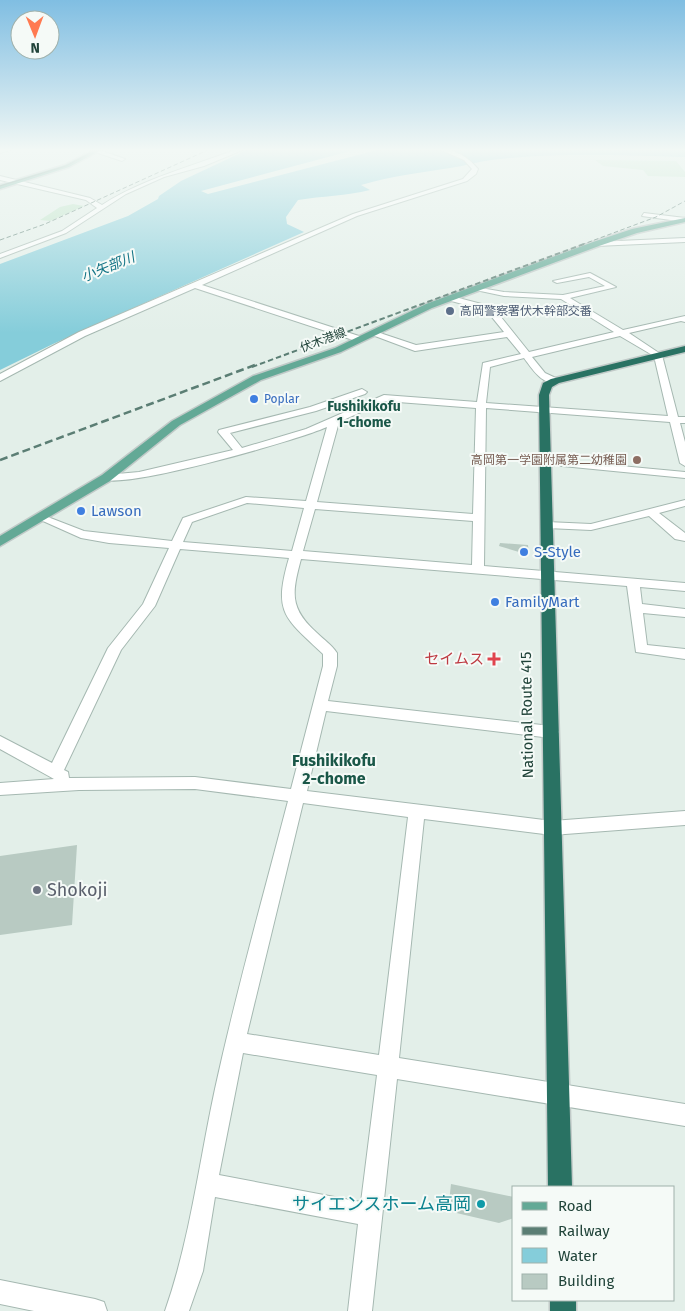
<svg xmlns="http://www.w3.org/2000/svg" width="685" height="1311" font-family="'Fira Sans','Noto Sans JP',sans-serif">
  <rect width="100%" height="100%" fill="#e3efe9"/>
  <!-- green -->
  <path fill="#bae2c4" d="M595,160L676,161L685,172V177L648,176L643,170L603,166Z
    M73,204L84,206L50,221L40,220L60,207Z"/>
  <!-- water -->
  <path fill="#85cdda" d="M249,149H358L201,191L208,194L381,149H685V157C620,155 556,152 491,160C477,162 464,166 450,168C419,173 391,176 361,185L370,190C346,196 322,196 298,200L286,217L287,224L304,232L53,344L0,370V264L128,216L158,199L159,196L181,181Z"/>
  <!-- building -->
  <path fill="#b8cac2" d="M500,543L528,545L529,555L499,546Z
    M77,845L72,925L0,935V856Z
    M451,1184L514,1197V1218L499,1223L448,1211Z"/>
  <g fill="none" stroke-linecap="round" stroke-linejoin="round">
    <!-- minor casing -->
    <g stroke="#a5b8b1" stroke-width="2">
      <path id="minor" d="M0,149H13L0,153Z
        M237,149H245L204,166L164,177L126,194L66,233L0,258V254L62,231L97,208L86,200L0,180V176L90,198L102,205C144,178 191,167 237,149Z
        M439,149C455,149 468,157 478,169L476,174L467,181L357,216L202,285L362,337V341H356L195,288L85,336L0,381V374L79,332L353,214L463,179L472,169L464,160Z
        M95,150H99L125,159L122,161L95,152Z
        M644,213L685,218V222L642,216Z
        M685,238V242L596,246L592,244L596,242Z
        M590,273L616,287L570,298L623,330L685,316V322L681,321L629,333L662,355L678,417H685V423H680L685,442V466L680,463L670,422L486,408L484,566L685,583V591L640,587L642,604L685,609V617L643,613L647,645L685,649V659L636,652L627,586L301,559C292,593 289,608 317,633C324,640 332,645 337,653V666L328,701L551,726L556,728L559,732L556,736L551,738L326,711L307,791L552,821L685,811V825L552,835L424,819L399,1058L685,1104V1126L397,1079L372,1311H348L358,1224L215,1197L203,1271L189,1311H165C190,1240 199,1163 215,1089C236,992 263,897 288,801L195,789L79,790L0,795V783L54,779L0,749V736L52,763L108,648L143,604L169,548L109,543L81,538L34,517L40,514L84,531L172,541L183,518L246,497L306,501L327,427C301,439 116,493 101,478L106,475L139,472L233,450L218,432L219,430L310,407L362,389L367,392L365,394L316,411L230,433L242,448L306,429L384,395L477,402L483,363L521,354L507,337L415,351L367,333L374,331L416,345L504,332L487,311L448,300L447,298L451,296L493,307L529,352L614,332L561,299L504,296L471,289L475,287L504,292L563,295L605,286L589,277L557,283L553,281ZM620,336L654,356L668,416L486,403L490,367L524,358C533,370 542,385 558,383V379L545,373L532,357ZM385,401L476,408L473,514L317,502L339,422ZM247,503L304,508L292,551L183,542L192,522ZM315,509L473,521L472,565L303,551ZM180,549L289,558C273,613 284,617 323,654V666L291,789L195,777L69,778L68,772L64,770L121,650L155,606ZM303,803L408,817L379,1055L247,1034ZM243,1053L377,1075L361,1202L219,1175Z
        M546,459L685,472V478L542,464V460Z
        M685,500V506L659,513L685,533V541L675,539L649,516L591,530L547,528L541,525L547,522L591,524Z
        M0,1280L95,1299L104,1302L107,1311H34L0,1304Z"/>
    </g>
    <!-- major casing -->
    <g stroke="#c1cac8" stroke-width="3">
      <path id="major" d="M95,149H103L69,167L0,189V185L65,165Z
        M685,218V222L637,233L599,246L432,308L341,352L261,380L180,425L110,481L0,546V536L102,475L172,421L253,376L335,348L426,304L593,242L632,229Z"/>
    </g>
    <!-- highway casing -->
    <g stroke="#c1cac8" stroke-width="3">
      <path id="highway" d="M685,346V352L559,383L552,387L549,395L572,1187H548L539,395L543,383L551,379Z
        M550,1300H576V1311H550Z"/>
    </g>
    <!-- minor -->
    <use href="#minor" fill="#fff" fill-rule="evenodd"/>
    <!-- major -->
    <use href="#major" fill="#63a996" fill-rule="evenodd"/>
    <!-- highway -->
    <use href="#highway" fill="#297263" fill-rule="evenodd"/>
    <!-- tram -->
    <path stroke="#5b7e74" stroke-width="1" d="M0,186L66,166L98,149"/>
    <!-- rail-far2 -->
    <path stroke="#5b7e74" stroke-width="1" stroke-dasharray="4.5 2.5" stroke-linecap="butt" d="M0,240L45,224L210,149
      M581,245L656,217L685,201"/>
    <!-- rail-far1 -->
    <path stroke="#5b7e74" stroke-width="2" stroke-dasharray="5.5 3" stroke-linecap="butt" d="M252,367L584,244"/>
    <!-- rail -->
    <path stroke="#5b7e74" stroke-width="2.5" stroke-dasharray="8 4" stroke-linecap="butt" d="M0,460L255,365"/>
  </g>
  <!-- sky -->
  <linearGradient id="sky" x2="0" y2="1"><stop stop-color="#80bee2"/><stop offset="0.45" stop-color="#f2f8f5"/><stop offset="1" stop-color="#f2f8f5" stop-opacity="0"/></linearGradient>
  <rect width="685" height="333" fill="url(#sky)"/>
  <!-- markers -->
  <circle fill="#5c6f8a" stroke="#f5faf7" stroke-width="2" cx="450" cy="311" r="5"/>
  <g fill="#3f7fe0" stroke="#f5faf7" stroke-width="2">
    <circle cx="254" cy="399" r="5"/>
    <circle cx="81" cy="511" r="5"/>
    <circle cx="524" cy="552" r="5"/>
    <circle cx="495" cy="602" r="5"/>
  </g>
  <circle fill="#8d6e63" stroke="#f5faf7" stroke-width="2" cx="637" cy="460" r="5"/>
  <path fill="#e0444e" stroke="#f5faf7" stroke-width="2" d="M491.5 651.5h5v5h5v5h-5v5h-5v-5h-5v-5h5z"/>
  <circle fill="#6b7280" stroke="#f5faf7" stroke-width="2" cx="37" cy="890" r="5"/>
  <circle fill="#0f9aa8" stroke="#f5faf7" stroke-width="2" cx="481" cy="1204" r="5"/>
  <g text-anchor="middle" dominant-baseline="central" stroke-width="4" stroke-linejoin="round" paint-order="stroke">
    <!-- far-service labels -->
    <g font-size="12" fill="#4e5e75" stroke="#f5faf7" text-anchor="start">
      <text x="460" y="311">高岡警察署伏木幹部交番</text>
    </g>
    <!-- far-street labels -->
    <g font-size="12" fill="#204339" stroke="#f5faf7">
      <text transform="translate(323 340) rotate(-21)">伏木港線</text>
    </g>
    <!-- far-shop labels -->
    <g font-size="12" fill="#366cbe" stroke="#f5faf7" text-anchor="start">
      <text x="264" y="399">Poplar</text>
    </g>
    <!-- far-education labels -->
    <g font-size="12" fill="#785e54" stroke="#f5faf7" text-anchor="end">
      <text x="627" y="460">高岡第一学園附属第二幼稚園</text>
    </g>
    <!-- far-water labels -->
    <g font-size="14" font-style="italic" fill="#137486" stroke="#f5faf7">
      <text transform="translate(108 267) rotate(-22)">小矢部川</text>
    </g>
    <!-- far-neighbourhood labels -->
    <g font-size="14" font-weight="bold" fill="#1a5748" stroke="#f5faf7">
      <text x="364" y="406">Fushikikofu<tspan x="364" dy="16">1-chome</tspan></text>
    </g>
    <!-- shop labels -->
    <g font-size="15" fill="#366cbe" stroke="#f5faf7" text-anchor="start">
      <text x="91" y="511">Lawson</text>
      <text x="534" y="552">S-Style</text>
      <text x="505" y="602">FamilyMart</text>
    </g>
    <!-- health labels -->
    <g font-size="15" fill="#be3a42" stroke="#f5faf7" text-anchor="end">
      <text x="484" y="659">セイムス</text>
    </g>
    <!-- street labels -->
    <g font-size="15" fill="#204339" stroke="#f5faf7">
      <text transform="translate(527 715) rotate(-91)">National Route 415</text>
    </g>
    <!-- neighbourhood labels -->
    <g font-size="16" font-weight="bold" fill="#1a5748" stroke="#f5faf7">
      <text x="334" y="760">Fushikikofu<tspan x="334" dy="18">2-chome</tspan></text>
    </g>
    <!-- near-worship labels -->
    <g font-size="18" fill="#5b616d" stroke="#f5faf7" text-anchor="start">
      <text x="47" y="890">Shokoji</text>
    </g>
    <!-- near-culture labels -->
    <g font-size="18" fill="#0d838f" stroke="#f5faf7" text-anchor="end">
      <text x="471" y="1204">サイエンスホーム高岡</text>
    </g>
  </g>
  <!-- legend -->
  <rect x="512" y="1186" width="162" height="115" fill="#f5faf7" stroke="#a0b1ab"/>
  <rect x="522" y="1202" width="25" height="8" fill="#63a996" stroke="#a0b1ab"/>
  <text x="558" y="1211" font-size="15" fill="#204339">Road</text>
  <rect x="522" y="1227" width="25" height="8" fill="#5b7e74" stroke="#a0b1ab"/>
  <text x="558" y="1236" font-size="15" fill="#204339">Railway</text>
  <rect x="522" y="1248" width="25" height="15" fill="#85cdda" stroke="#a0b1ab"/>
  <text x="558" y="1261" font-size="15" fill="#204339">Water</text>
  <rect x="522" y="1274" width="25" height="15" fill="#b8cac2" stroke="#a0b1ab"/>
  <text x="558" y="1286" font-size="15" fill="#204339">Building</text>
  <!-- north arrow -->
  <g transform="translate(35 35) rotate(179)"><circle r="24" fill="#f5faf7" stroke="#a0b1ab"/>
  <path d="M0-4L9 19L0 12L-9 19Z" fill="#ff7a51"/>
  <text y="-8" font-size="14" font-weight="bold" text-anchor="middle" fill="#204339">N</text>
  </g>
</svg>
